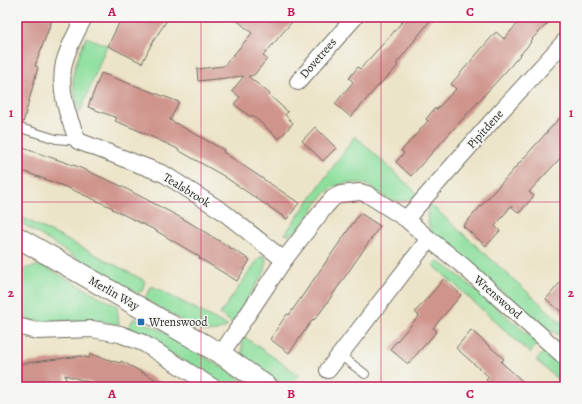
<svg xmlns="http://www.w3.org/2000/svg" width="582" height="404" font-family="Alegreya,serif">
  <rect width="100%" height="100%" fill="#f6f6f2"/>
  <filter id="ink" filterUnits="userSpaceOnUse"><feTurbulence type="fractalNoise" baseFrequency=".025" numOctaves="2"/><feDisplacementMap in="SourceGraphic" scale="8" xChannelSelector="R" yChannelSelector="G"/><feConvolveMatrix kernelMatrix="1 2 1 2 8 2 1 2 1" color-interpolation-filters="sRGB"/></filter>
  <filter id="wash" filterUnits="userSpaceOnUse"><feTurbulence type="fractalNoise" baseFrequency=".012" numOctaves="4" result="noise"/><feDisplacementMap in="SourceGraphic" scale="16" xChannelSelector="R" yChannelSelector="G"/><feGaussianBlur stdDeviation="0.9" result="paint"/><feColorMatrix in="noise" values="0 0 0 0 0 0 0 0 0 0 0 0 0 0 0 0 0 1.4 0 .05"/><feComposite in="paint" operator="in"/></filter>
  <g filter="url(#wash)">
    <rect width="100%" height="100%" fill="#ece4c8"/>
    <!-- green -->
    <path fill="#8edf9e" stroke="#5c8564" d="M86,37L107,45L80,113C76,100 71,84 74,70C77,59 82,48 86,37Z
      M355,136L418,194C407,203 393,204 382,195C378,192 374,188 369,186C361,182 351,182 342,184C315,190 311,227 288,235L285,234Z
      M430,204L565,326V335C556,335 550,331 542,325L433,234C427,224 425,214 430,204Z
      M17,215L89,251L145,281L142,291L135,293L90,267L17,220Z
      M265,255L266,263L265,271L232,323L220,314L259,258Z
      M438,261L459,276L538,343L530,353L433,265Z
      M38,266L45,267L117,306L119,325L100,321H34L17,315V275L27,268Z
      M152,286L228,326C218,332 210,333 199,330L144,299Z
      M134,318L165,332L253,387H225L193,366L128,328Z
      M243,336L299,375L290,387C282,384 250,365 245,358C241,352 242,343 243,336Z
      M546,350L565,367V386L536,360Z"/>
    <g id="blocks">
      <!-- building -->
      <path fill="#cf948c" d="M17,17H53L35,66L38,67L23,123L17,122Z
        M122,17H169L152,43L142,63L108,46Z
        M233,17H296L263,56L267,59L254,75L248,76L270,94L269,95L288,112L285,115L293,123L279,139L252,115L251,117L234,104L240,97L232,91L244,76L198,81L197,69L224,66L252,33Z
        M406,17H433L396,64L398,66L379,85L351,117L335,104L353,82L349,78L358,67L360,69L392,34Z
        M523,17H554L530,41L531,42L508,69L411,176L396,162L404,153L401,151L428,121L426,119L435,108L436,110L456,89L451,84L496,32L504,39Z
        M101,73L179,102L170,120L224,150L223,152L299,203L287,219L222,175L178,150V149L135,129L115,121L117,118L88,107Z
        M565,112V153L529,192L534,196L519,213L511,206L495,226L500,231L486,246L463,226Z
        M315,127L336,148L323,161L302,141Z
        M17,146L76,166L119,185L187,221L250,260L237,281L199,258L200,257L153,229L112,209L113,208L66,187L17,169Z
        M360,213L380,226L322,310L314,320L313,319L289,353L270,339L287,314L289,315Z
        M565,277V315L546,299Z
        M444,279L461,295L433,328L437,331L408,364L390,349L419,316L415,312Z
        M471,330L504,359L501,362L529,387H494L486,380L489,377L456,348Z
        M90,354L120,363L121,361L170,387H106L65,375L67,387H17V366L26,363L81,356L89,358Z"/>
    </g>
  </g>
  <g filter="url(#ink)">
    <use href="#blocks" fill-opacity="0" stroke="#6f6c62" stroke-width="1"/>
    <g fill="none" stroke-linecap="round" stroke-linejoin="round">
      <!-- service casing -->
      <g stroke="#6f6c62" stroke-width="10">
        <path id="service" d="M17,127L56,139L78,141
          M340,355L365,374"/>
      </g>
      <!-- minor casing -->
      <g stroke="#6f6c62" stroke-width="18">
        <path id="minor" d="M84,17C77,32 68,47 64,63C58,90 68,117 78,141L164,174L222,211L284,260
          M298,82L355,17
          M406,219L491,122L565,41
          M17,326L37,331L92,329L120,334L143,343L213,387
          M221,354L284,260L325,207L333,198L341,194L360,192L367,194L406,219L429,239L462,265L565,357
          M328,370L429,239"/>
      </g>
      <!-- tertiary casing -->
      <g stroke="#6f6c62" stroke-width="22">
        <path id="tertiary" d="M17,237L221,354L268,387"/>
      </g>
      <!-- service -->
      <use href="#service" stroke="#fff" stroke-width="8"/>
      <!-- minor -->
      <use href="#minor" stroke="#fff" stroke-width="16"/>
      <!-- tertiary -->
      <use href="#tertiary" stroke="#fff" stroke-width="20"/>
    </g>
  </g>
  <!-- grid -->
  <path fill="none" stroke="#c2185b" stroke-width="1" stroke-opacity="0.55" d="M201,17V387M381,17V387M17,202H565"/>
  <!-- markers -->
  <rect fill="#1f6fb2" stroke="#f6f6f2" stroke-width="1.5" x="137" y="318" width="8" height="8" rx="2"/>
  <g text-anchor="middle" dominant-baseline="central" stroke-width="3" stroke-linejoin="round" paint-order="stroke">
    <!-- street labels -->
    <g font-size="12" fill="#2b2b2b" stroke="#f6f6f2">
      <text transform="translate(318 58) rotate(-49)">Dovetrees</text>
      <text transform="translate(485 129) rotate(-48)">Pipitdene</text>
      <text transform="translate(187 190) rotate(32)">Tealsbrook</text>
      <text transform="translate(114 293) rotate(30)">Merlin Way</text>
      <text transform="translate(498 297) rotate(41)">Wrenswood</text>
    </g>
    <!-- poi labels -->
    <g font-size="12" fill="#2b2b2b" stroke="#f6f6f2" text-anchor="start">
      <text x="149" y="322">Wrenswood</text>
    </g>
  </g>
  <!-- margin -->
  <rect width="582" height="404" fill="none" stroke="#f6f6f2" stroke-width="44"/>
  <rect x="22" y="22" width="538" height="360" fill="none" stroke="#c2185b" stroke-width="1.5"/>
  <g font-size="13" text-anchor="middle" font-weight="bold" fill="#c2185b">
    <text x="112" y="16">A</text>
    <text x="291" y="16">B</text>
    <text x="470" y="16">C</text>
    <text x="11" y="117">1</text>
    <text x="571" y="117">1</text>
    <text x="11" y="297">2</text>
    <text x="571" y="297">2</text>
    <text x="112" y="398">A</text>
    <text x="291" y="398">B</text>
    <text x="470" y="398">C</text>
  </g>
</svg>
